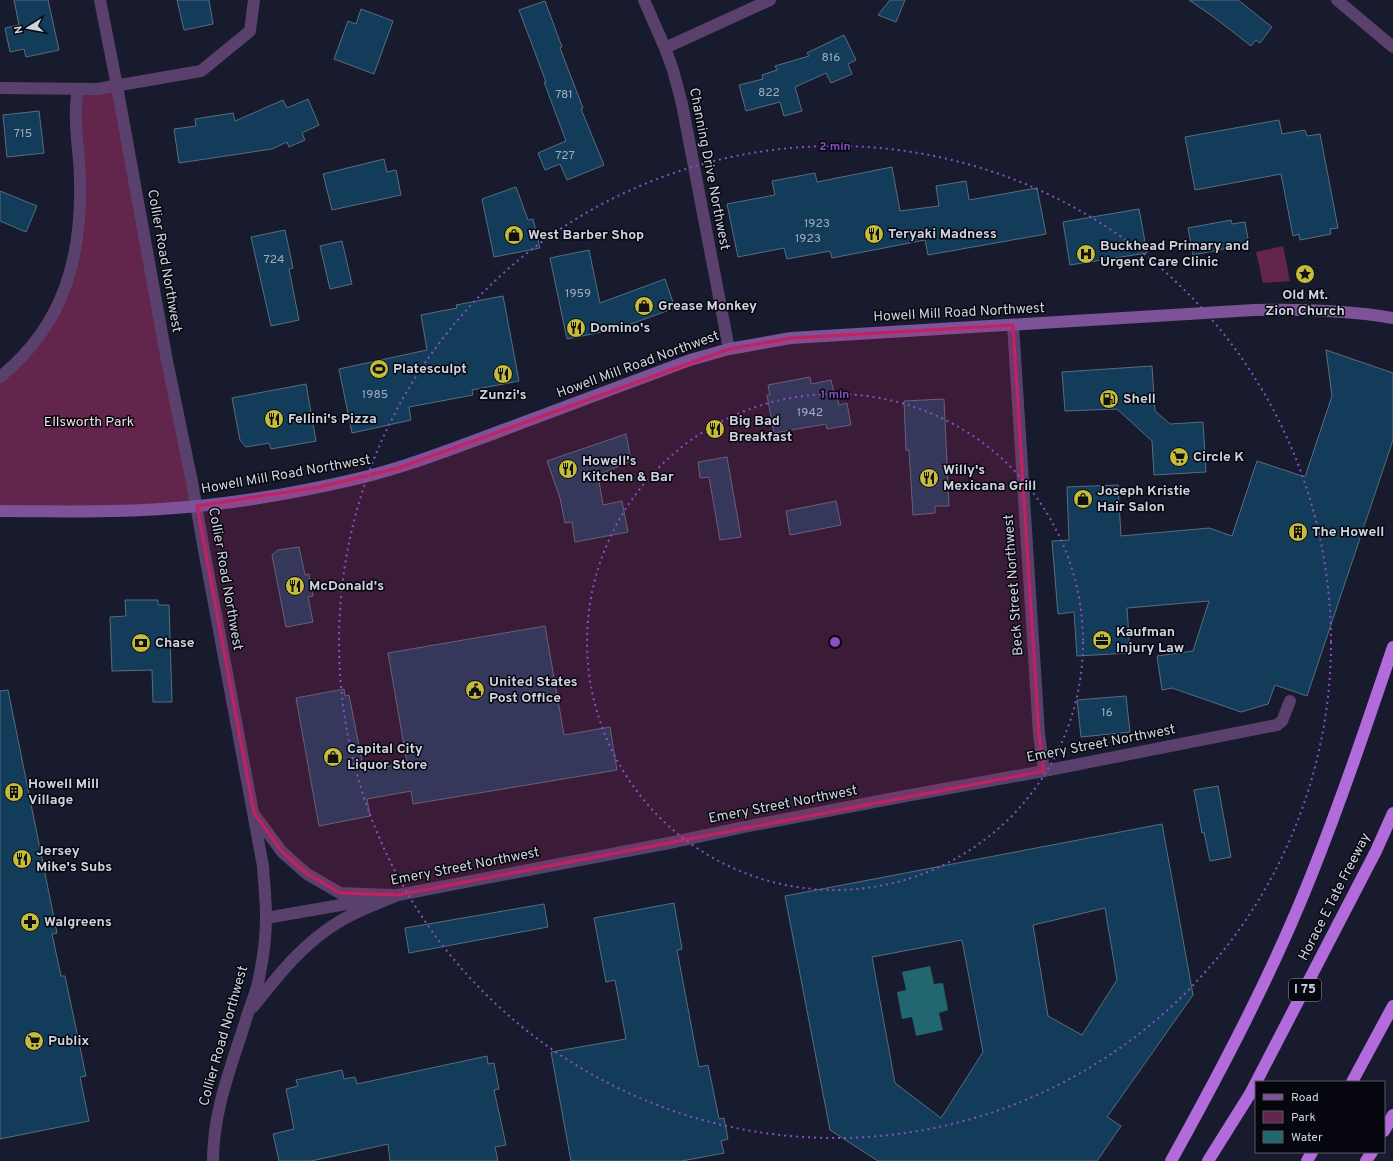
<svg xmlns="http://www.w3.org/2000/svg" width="1393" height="1161" font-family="Overpass,sans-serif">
  <rect width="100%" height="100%" fill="#181b2e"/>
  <!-- green -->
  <path fill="#63254b" d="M117,86L197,506L0,511V377L59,302L78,233L77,89Z
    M1283,246L1290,281L1263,283L1256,252Z"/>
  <!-- water -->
  <path fill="#22666f" d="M930,966L934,984L943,983L948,1010L939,1013L943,1030L916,1036L912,1017L902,1019L897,992L906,990L902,972Z"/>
  <!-- building -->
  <path fill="#123c59" stroke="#586d7e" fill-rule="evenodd" d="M14,0H48L59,50L26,57L24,49L10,52L5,28L19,25Z
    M177,0H209L213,24L184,30Z
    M890,0H905L896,22L878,15Z
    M1189,0H1238L1272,27L1260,43L1256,40L1251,46L1215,18Z
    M545,1L562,47L560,48L583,108L581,109L604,165L567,180L560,164L545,170L538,153L566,141L544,82H546L519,10Z
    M361,9L393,21L374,74L334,59L348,21L356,24Z
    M844,35L856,60L848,64L852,74L831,83L826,73L795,87L802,111L784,116L780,102L746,111L739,85L763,79L762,75L777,70L775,66L809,56L807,53Z
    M308,99L319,125L302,133L305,140L289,147L287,142L272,149L179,163L174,129L196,126L195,119L233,113L235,121L283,100L287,108Z
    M39,111L44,153L7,157L3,115Z
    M1279,120L1282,134L1305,130L1307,136L1320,134L1338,228L1330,229L1331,234L1300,240L1299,234L1293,236L1281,174L1195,190L1185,137Z
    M384,159L387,172L396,170L401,195L332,210L323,174Z
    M892,167L900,211L939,206L936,186L966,181L969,200L1037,188L1046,234L928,255L925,240L832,258L830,251L787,259L784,248L738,257L727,204L775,195L772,181L815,173L817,182Z
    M516,187L528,220L533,219L540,248L494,257L482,199Z
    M0,191L37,206L26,232L0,221Z
    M1139,209L1147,253L1070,265L1063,222Z
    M1231,220L1232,224L1245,222L1249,244L1193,255L1188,228Z
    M285,230L293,268L289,269L299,320L271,326L251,237Z
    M342,241L352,284L330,289L320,246Z
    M589,250L600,303L665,279L675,308L617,329L567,339L550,258Z
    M503,296L519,381L472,390L473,395L409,407L411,420L352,433L339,369L427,350L421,315L457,308L456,305Z
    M1326,350L1393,373V440L1307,696L1275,685L1268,704L1241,712L1172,688L1162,690L1157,656L1193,651L1209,601L1127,608L1130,653L1077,656L1074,612L1058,614L1052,541L1069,540L1067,487L1118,485L1121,536L1209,528L1232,536L1257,461L1305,477L1332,396Z
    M1152,366L1155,411L1170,424L1203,422L1206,472L1154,475L1152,441L1117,409L1065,411L1062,372Z
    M810,377L811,384L831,380L835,397L837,396L839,405L847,403L851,425L827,429L826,424L774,433L767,395H770L768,385Z
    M306,384L316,441L271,449L269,443L246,447L240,440L232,398Z
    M944,399L949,506H935V513L913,515L909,450H906L904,401Z
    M626,434L631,461L598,475L603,505L622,501L628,532L575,542L572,522L565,523L560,498L547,461Z
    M727,457L741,537L720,540L709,477L700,478L698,462Z
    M836,501L841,525L790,535L786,511Z
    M299,547L305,575L309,574L313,596L308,597L313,622L286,627L272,555L278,550Z
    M125,600H158V605H169L172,702H153L152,670L112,671L110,617L126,616Z
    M545,626L564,735L610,727L617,770L413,804L411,791L367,799L370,816L319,826L296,698L344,689L345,696L349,695L364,771L407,763L388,653Z
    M8,690L57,933L52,934L61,976H65L86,1076L80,1077L89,1121L0,1139V691Z
    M1126,696L1130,732L1081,737L1077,700Z
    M1218,786L1231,857L1210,861L1204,832L1202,833L1194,790Z
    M1162,824L1193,995L1107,1117L1121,1126L1097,1161H878L830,1130L785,896ZM1105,908L1117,980L1082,1035L1048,1016L1033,925ZM962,940L983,1052L941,1118L895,1083L872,957Z
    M674,903L682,949L677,950L699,1067L708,1065L719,1119L724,1118L728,1139L721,1141L724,1153L682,1161H571L551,1052L626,1039L615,980L606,982L594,918Z
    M544,904L548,927L409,953L405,928Z
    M487,1056L488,1064L494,1063L499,1089L494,1090L506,1145L495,1147L498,1161H390L388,1144L311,1161H279L273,1134L294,1129L286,1089L298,1086L296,1080L342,1070L344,1079L355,1077L357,1084Z"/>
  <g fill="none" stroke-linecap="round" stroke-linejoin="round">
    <!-- minor -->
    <path stroke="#5a406c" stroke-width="12" d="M644,0L665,48L673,70L682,104L729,349
      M1337,0L1393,47
      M665,48L770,0
      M0,88L97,89L201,71L250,31L254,0
      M1013,325L1039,734L1044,771
      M0,377C63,326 82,259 80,180C80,160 76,140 76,120C75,110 77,99 77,89
      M266,918L398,895L674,842L744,827L900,797L1044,771L1277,725L1282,721L1290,701"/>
    <!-- tertiary -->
    <path stroke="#5a406c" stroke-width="12" d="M100,0L117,86L167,361L192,482L204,550L263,866C264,883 266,900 266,917C266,937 263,959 259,978C257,990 252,1002 248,1013C233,1063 213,1108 213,1161
      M256,817L282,852L307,874L340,893L392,895
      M253,1007C279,974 305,941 342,920C359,910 379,903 398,895"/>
    <!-- secondary -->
    <path stroke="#7d5298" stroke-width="12" d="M0,511C54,511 108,513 161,509C227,505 292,494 356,479C403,468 449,450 495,433C560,409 625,384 690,360L729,349L791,338L1254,310C1301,309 1347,310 1393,318"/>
    <!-- motorway -->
    <path stroke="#b16bdb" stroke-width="12" d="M1352,1082L1393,1006
      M1384,1131L1393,1115
      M1171,1161C1222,1069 1272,974 1311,876C1341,801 1367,724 1393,647
      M1208,1161L1250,1094L1376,851L1393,813
      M1307,1161L1312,1152
      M1366,1161L1372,1152"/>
  </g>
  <!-- marked area -->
  <path fill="#c32162" fill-opacity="0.2" stroke="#c32162" stroke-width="3" stroke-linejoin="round" d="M1013,325L1039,734L1044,771L398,895L340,893L307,874L282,852L254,813L197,506L319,487L398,468L729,349L791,338Z"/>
  <!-- distance rings -->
  <g fill="none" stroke="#8c4dc5" stroke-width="2" stroke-dasharray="2 4">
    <circle cx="835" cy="642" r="248"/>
    <circle cx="835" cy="642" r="496"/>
  </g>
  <!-- icons -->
  <defs>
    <g id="restaurant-disc" transform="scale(1)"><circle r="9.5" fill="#c6bc3c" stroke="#06070e"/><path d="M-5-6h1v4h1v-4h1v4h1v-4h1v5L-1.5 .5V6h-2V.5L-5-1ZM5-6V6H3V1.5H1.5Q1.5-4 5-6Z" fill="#111"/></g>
    <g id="shop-disc" transform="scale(1)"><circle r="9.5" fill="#c6bc3c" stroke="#06070e"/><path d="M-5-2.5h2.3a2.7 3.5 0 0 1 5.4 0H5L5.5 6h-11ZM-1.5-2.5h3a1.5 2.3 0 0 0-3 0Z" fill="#111"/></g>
    <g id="hospital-disc" transform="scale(1)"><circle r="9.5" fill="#c6bc3c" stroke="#06070e"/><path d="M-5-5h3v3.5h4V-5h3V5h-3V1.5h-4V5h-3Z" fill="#111"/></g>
    <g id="sight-disc" transform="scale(1)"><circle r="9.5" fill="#c6bc3c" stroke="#06070e"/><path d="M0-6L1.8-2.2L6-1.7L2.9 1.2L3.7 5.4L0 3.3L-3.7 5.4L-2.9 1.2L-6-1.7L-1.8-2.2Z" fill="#111"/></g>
    <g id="stadium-disc" transform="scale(1)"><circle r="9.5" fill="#c6bc3c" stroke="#06070e"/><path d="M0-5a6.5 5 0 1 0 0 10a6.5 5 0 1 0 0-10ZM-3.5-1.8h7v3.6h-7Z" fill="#111"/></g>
    <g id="fuel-disc" transform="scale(1)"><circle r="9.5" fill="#c6bc3c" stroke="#06070e"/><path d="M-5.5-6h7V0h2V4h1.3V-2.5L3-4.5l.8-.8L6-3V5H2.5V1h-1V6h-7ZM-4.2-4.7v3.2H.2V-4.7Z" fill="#111"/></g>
    <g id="supermarket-disc" transform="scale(1)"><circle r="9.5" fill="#c6bc3c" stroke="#06070e"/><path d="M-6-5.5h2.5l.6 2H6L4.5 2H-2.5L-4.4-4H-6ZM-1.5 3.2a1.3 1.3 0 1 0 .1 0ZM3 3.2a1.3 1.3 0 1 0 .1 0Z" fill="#111"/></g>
    <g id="building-disc" transform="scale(1)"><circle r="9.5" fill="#c6bc3c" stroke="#06070e"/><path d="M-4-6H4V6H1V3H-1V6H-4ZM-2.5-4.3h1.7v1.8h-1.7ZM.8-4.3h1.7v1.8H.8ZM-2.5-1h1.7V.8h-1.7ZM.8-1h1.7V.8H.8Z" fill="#111"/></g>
    <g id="office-disc" transform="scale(1)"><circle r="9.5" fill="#c6bc3c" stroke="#06070e"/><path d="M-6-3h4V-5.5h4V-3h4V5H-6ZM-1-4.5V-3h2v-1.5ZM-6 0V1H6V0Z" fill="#111"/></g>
    <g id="bank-disc" transform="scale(1)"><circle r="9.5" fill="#c6bc3c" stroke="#06070e"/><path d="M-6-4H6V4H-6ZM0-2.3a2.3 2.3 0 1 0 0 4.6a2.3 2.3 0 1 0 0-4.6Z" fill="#111"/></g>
    <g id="civic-disc" transform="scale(1)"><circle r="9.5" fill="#c6bc3c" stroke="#06070e"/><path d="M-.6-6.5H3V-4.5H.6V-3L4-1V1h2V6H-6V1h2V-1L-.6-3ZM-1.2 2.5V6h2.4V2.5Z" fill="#111"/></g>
    <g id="pharmacy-disc" transform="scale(1)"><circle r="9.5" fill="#c6bc3c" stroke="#06070e"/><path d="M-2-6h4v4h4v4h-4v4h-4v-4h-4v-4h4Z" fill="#111"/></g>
  </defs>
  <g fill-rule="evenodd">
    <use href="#restaurant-disc" x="874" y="234"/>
    <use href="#shop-disc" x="514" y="235"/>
    <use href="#hospital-disc" x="1086" y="254"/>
    <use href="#sight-disc" x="1305" y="274"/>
    <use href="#shop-disc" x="644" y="306"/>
    <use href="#restaurant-disc" x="576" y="328"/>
    <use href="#stadium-disc" x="379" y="369"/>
    <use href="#restaurant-disc" x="503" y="374"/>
    <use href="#fuel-disc" x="1109" y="399"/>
    <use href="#restaurant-disc" x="274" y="419"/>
    <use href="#restaurant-disc" x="715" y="429"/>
    <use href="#supermarket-disc" x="1179" y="457"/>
    <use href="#restaurant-disc" x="568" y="469"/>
    <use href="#restaurant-disc" x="929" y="478"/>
    <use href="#shop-disc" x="1083" y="499"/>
    <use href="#building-disc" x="1298" y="532"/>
    <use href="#restaurant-disc" x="295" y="586"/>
    <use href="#office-disc" x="1102" y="640"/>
    <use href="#bank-disc" x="141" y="643"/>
    <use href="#civic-disc" x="475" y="690"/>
    <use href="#shop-disc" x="333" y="757"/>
    <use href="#building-disc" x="14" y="792"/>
    <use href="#restaurant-disc" x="22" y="859"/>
    <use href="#pharmacy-disc" x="30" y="922"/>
    <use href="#supermarket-disc" x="34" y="1041"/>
  </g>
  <g text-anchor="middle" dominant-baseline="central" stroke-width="3" stroke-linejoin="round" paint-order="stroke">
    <!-- number labels -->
    <g font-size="12" fill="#a0acbe">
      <text x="831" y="58">816</text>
      <text x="769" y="93">822</text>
      <text x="564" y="95">781</text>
      <text x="23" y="134">715</text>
      <text x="565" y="156">727</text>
      <text x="817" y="224">1923</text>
      <text x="808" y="239">1923</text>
      <text x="274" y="260">724</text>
      <text x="578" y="294">1959</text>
      <text x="375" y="395">1985</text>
      <text x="810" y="413">1942</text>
      <text x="1107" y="713">16</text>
    </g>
    <!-- shield labels -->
    <rect fill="#06070e" stroke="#9395a0" stroke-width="1" x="1289" y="979" width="32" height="22" rx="3"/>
    <g font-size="13" font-weight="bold" fill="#cfd2df">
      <text x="1305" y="990">I 75</text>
    </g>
    <!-- street labels -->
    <g font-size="14" fill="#cfd2df" stroke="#06070e">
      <text transform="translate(709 169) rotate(79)">Channing Drive Northwest</text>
      <text transform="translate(164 261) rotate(80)">Collier Road Northwest</text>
      <text transform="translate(959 313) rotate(-3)">Howell Mill Road Northwest</text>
      <text transform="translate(638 365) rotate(-20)">Howell Mill Road Northwest</text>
      <text transform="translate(286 475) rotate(-10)">Howell Mill Road Northwest</text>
      <text transform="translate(225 579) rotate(80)">Collier Road Northwest</text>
      <text transform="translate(1014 585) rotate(-94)">Beck Street Northwest</text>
      <text transform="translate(1101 744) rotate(-11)">Emery Street Northwest</text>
      <text transform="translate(783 805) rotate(-11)">Emery Street Northwest</text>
      <text transform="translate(465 867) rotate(-11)">Emery Street Northwest</text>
      <text transform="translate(1335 897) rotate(-63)">Horace E Tate Freeway</text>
      <text transform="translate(224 1036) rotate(-74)">Collier Road Northwest</text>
    </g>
    <!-- poi labels -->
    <g font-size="14" font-weight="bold" fill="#cfd2df" stroke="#06070e" text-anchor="start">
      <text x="888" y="234">Teryaki Madness</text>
      <text x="528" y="235">West Barber Shop</text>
      <text x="1100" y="246">Buckhead Primary and<tspan x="1100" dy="16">Urgent Care Clinic</tspan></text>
      <text x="1305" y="295" text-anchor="middle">Old Mt.<tspan x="1305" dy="16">Zion Church</tspan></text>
      <text x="658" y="306">Grease Monkey</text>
      <text x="590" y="328">Domino's</text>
      <text x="393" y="369">Platesculpt</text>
      <text x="503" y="395" text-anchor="middle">Zunzi's</text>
      <text x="1123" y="399">Shell</text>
      <text x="288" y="419">Fellini's Pizza</text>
      <text x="729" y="421">Big Bad<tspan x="729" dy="16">Breakfast</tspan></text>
      <text x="1193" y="457">Circle K</text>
      <text x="582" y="461">Howell's<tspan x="582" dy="16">Kitchen &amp; Bar</tspan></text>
      <text x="943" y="470">Willy's<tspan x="943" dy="16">Mexicana Grill</tspan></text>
      <text x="1097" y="491">Joseph Kristie<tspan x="1097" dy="16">Hair Salon</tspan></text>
      <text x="1312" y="532">The Howell</text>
      <text x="309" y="586">McDonald's</text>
      <text x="1116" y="632">Kaufman<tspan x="1116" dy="16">Injury Law</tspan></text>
      <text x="155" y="643">Chase</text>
      <text x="489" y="682">United States<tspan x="489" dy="16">Post Office</tspan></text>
      <text x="347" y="749">Capital City<tspan x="347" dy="16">Liquor Store</tspan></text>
      <text x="28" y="784">Howell Mill<tspan x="28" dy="16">Village</tspan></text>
      <text x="36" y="851">Jersey<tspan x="36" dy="16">Mike's Subs</tspan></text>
      <text x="44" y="922">Walgreens</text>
      <text x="48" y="1041">Publix</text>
    </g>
    <!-- park labels -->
    <g font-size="14" fill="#f2dce7" stroke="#06070e">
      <text x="89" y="422">Ellsworth Park</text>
    </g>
  </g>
  <circle cx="835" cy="642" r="6" fill="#8c4dc5" stroke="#06070e" stroke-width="2"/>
  <g font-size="12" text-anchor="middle" font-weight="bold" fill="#8c4dc5" stroke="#06070e" stroke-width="3" stroke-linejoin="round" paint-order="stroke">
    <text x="835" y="150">2 min</text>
    <text x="835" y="398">1 min</text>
  </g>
  <!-- legend -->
  <rect x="1255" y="1081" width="130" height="72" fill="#06070e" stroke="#565862"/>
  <rect x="1263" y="1094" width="20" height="6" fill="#7d5298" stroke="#565862"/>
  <text x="1291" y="1101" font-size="12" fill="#cfd2df">Road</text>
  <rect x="1263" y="1111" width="20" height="12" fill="#63254b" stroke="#565862"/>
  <text x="1291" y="1121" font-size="12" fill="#cfd2df">Park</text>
  <rect x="1263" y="1131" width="20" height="12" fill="#22666f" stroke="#565862"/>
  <text x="1291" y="1141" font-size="12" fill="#cfd2df">Water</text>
  <!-- north arrow -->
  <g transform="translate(28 28) rotate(259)" stroke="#06070e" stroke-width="3" paint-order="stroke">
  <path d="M0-3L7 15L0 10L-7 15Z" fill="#cfd2df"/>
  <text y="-6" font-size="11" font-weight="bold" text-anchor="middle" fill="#cfd2df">N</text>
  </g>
</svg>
